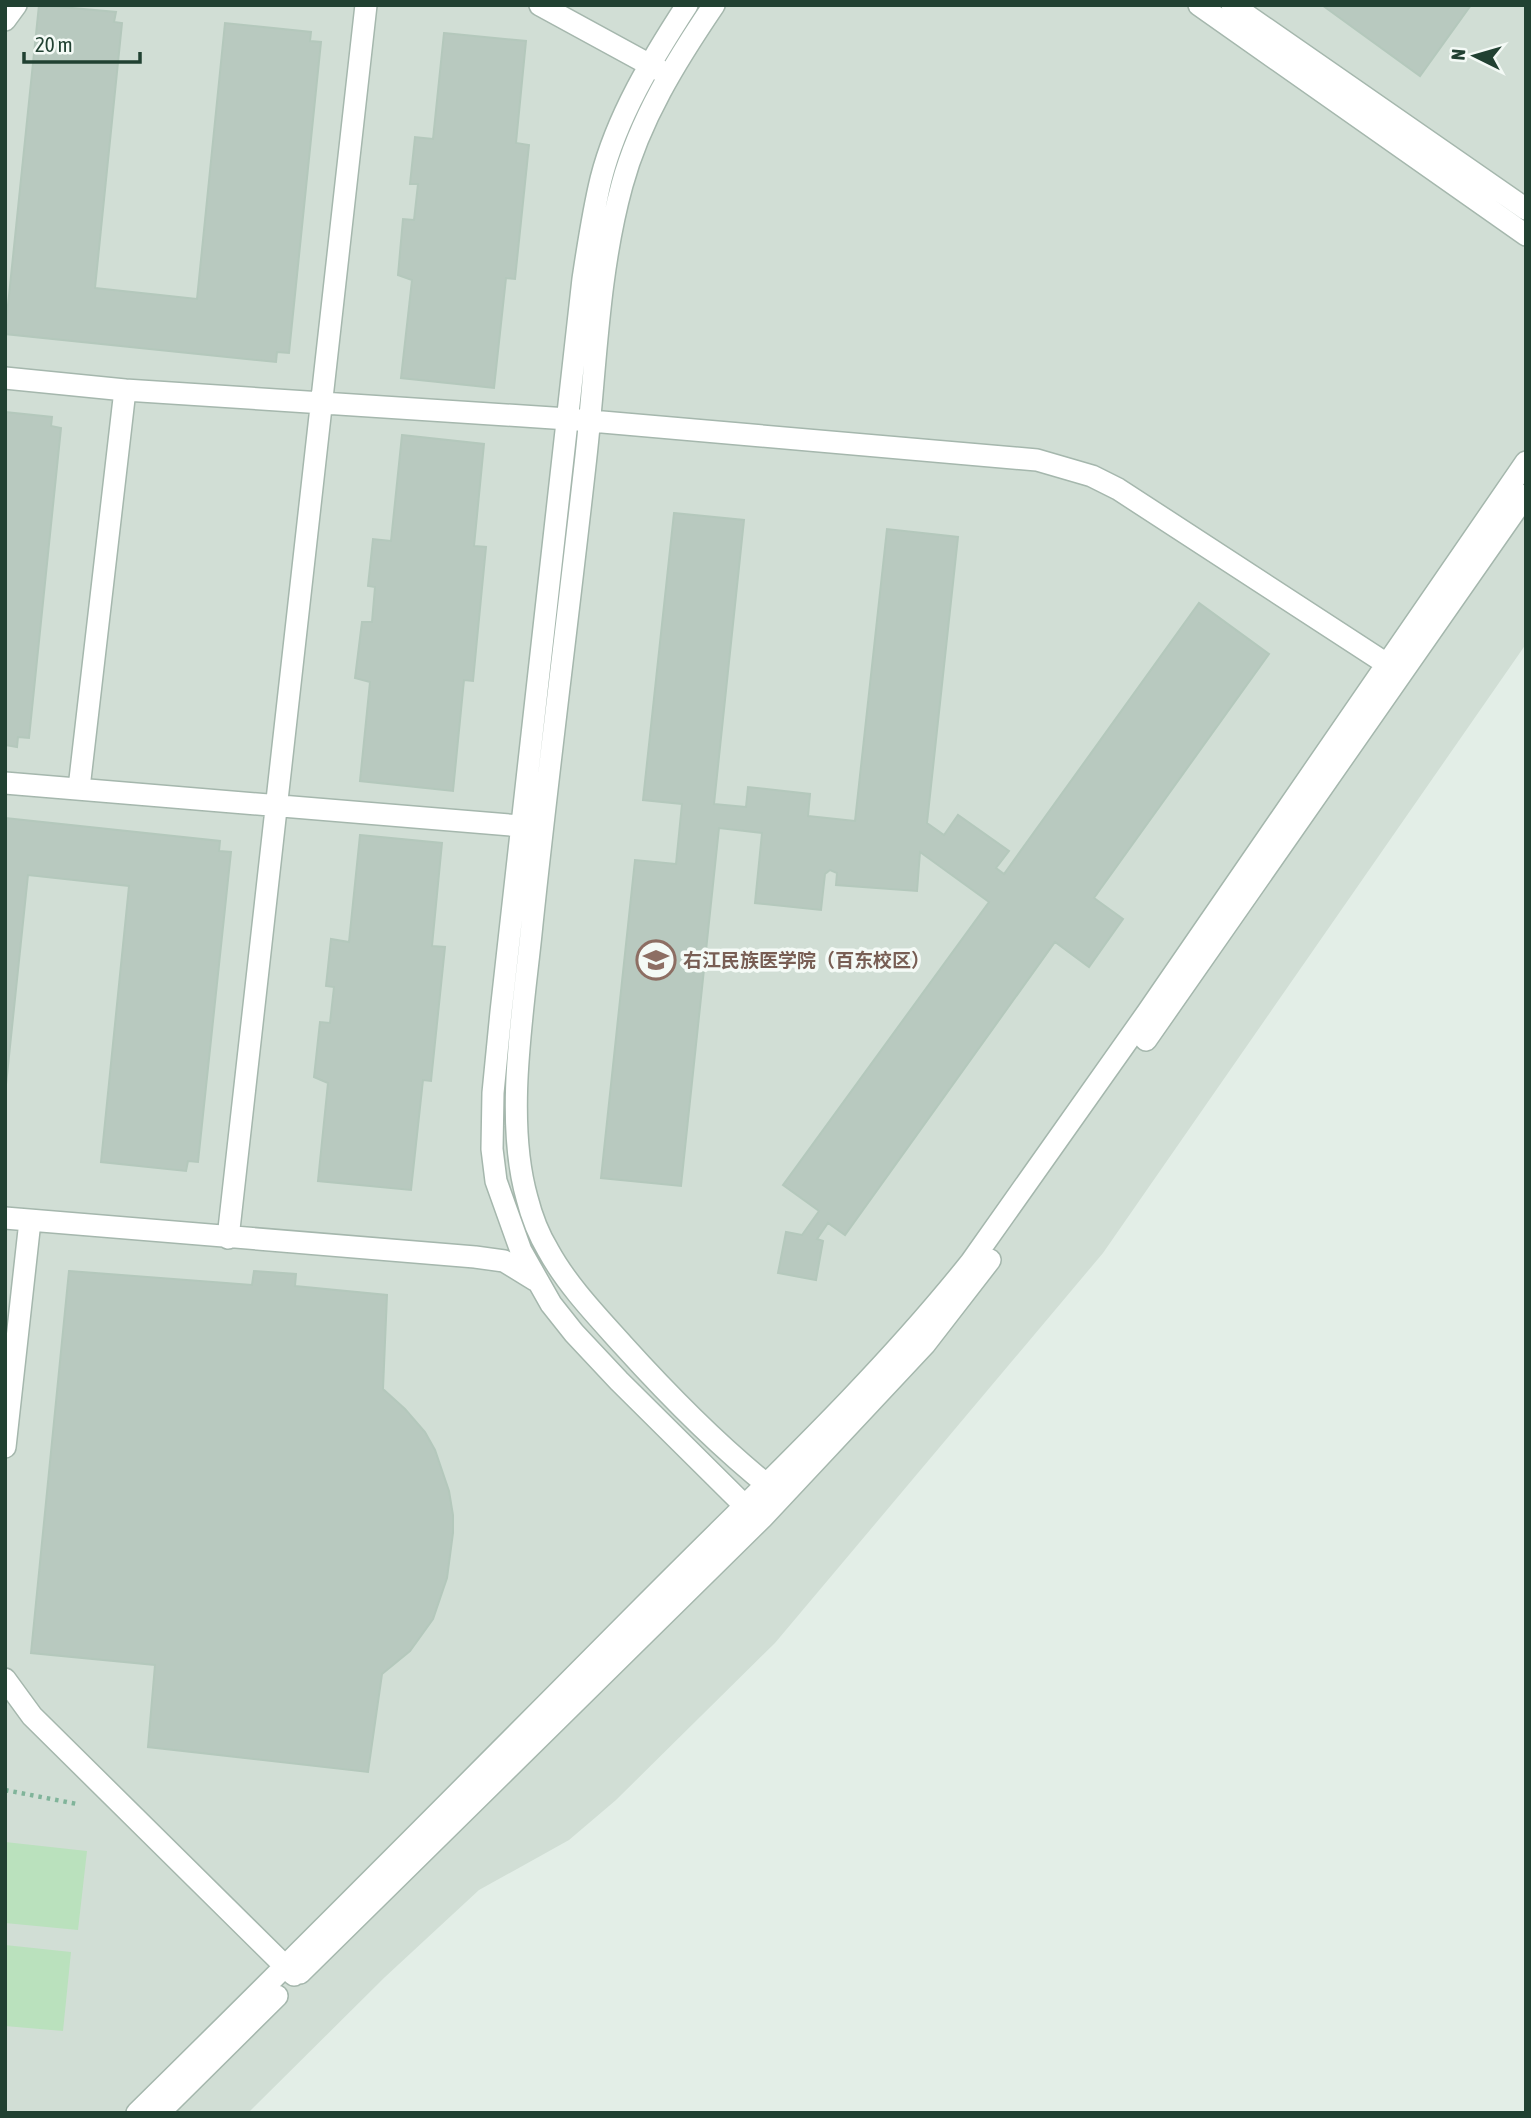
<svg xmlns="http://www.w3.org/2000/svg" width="1531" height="2118" font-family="'Asap Condensed','Noto Sans SC',sans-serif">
  <rect width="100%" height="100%" fill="#e3eee7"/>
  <!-- built -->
  <path fill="#d1ded5" d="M5,5H1526V644L1103,1253L775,1643L616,1800L569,1840L479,1890L385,1977L248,2113H5Z"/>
  <!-- green -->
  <path fill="#bae1bd" d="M5,1842L87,1851L78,1930L5,1923Z
    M5,1945L71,1952L63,2031L5,2026Z"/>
  <!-- building -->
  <path fill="#b8c9bf" stroke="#b4c8bc" stroke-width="2" d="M39,5L116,12L114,22L122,23L95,288L197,299L225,23L311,32L310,41L321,42L289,353L277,352L276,362L5,334Z
    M1322,5H1471L1420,76Z
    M444,33L526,41L516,143L529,145L515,279L506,278L494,388L401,378L412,280L398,275L403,219L414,220L418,184H410L415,137L433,139Z
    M5,412L52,417L51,426L61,428L29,738L18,737L17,747L5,745Z
    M402,435L484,444L474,546L486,547L473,681L464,680L453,791L360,781L370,682L355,678L362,622H372L375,587L368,586L373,539L391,541Z
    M674,513L744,520L714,804L746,807L748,787L810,794L808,816L855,821L887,529L958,537L927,823L944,835L958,815L1009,851L996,868L1004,874L1199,603L1269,654L1094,898L1123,919L1089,967L1055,942L845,1235L828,1223L817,1239L823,1241L816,1280L778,1273L786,1232L802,1235L819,1211L783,1185L989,902L920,852L917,891L836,885L837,873L830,870L825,874L821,910L755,903L762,833L719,828L681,1186L601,1178L635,860L676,864L682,804L643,800Z
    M5,818L220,841L219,851L231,852L198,1162L188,1161L186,1171L101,1162L129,886L28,875L5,1094Z
    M360,835L442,843L432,946L445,947L431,1081L423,1080L411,1190L318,1181L328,1083L314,1077L320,1022L330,1023L334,987L326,986L331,939L349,942Z
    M69,1271L252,1285L254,1271L296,1274L295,1286L387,1295L383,1389L405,1409L425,1432L435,1450L449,1491L453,1515V1533L447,1578L433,1619L410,1651L382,1674L368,1772L148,1747L155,1665L31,1653Z"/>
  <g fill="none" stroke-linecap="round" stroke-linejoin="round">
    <!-- service casing -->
    <g stroke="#a5b7ad" stroke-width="24">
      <path id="service" d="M540,5L661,71
        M687,5C652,59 617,116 601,179C593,212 588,246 583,279L501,1012L493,1093L492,1149L496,1181L521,1251L551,1304L574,1333L619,1381L744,1505L756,1513
        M714,5C676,61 640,119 622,185C597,276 596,372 585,465C568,618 548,771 532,924C524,1007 504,1117 527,1198C531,1214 539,1235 548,1250C567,1285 597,1316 623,1345C670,1397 720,1448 775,1491
        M1199,5L1526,235
        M1232,5L1526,209
        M5,20L16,5
        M5,378L125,390L568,419L1037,460L1092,476L1118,489L1396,670
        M5,783L533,827
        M79,788L125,390
        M1146,1040L1526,495
        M5,1218L475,1257L504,1261L535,1280
        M228,1238L366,5
        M5,1447L30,1221
        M5,1679L32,1716L294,1975
        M300,1973L762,1518L925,1344L990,1260
        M137,2113C308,1945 476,1775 645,1605C756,1493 873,1385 971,1262L1147,1013L1526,462
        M159,2113L277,1996"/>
    </g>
    <!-- path -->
    <path stroke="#80b49a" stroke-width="4.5" stroke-dasharray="3.5 5" stroke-linecap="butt" d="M5,1790L77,1804"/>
    <!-- service -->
    <use href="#service" stroke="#fff" stroke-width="21"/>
  </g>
  <!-- icons -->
  <defs>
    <g id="university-ring" transform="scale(2.0125)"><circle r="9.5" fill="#f4faf6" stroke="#8d6e63" stroke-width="1.5"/><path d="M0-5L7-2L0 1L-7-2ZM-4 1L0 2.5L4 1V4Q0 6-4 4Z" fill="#8d6e63"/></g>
  </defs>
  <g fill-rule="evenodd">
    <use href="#university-ring" x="656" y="960"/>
  </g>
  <g text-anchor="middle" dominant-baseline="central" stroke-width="7" stroke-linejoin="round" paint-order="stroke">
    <!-- education labels -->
    <g font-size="19" font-weight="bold" fill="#785e54" stroke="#f4faf6" text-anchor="start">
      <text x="683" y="960">右江民族医学院（百东校区）</text>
    </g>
  </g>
  <!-- border -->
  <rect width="1531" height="2118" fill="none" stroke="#214132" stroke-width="14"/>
  <!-- north arrow -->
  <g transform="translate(1475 56) rotate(275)" stroke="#f4faf6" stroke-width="5" paint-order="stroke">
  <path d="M0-5L12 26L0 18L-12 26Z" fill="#214132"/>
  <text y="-10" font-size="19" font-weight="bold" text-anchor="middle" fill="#214132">N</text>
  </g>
  <!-- scale -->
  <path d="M24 52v10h116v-10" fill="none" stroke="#214132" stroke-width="3.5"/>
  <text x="35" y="52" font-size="21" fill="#214132" stroke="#f4faf6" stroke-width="5" paint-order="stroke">20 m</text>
</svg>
